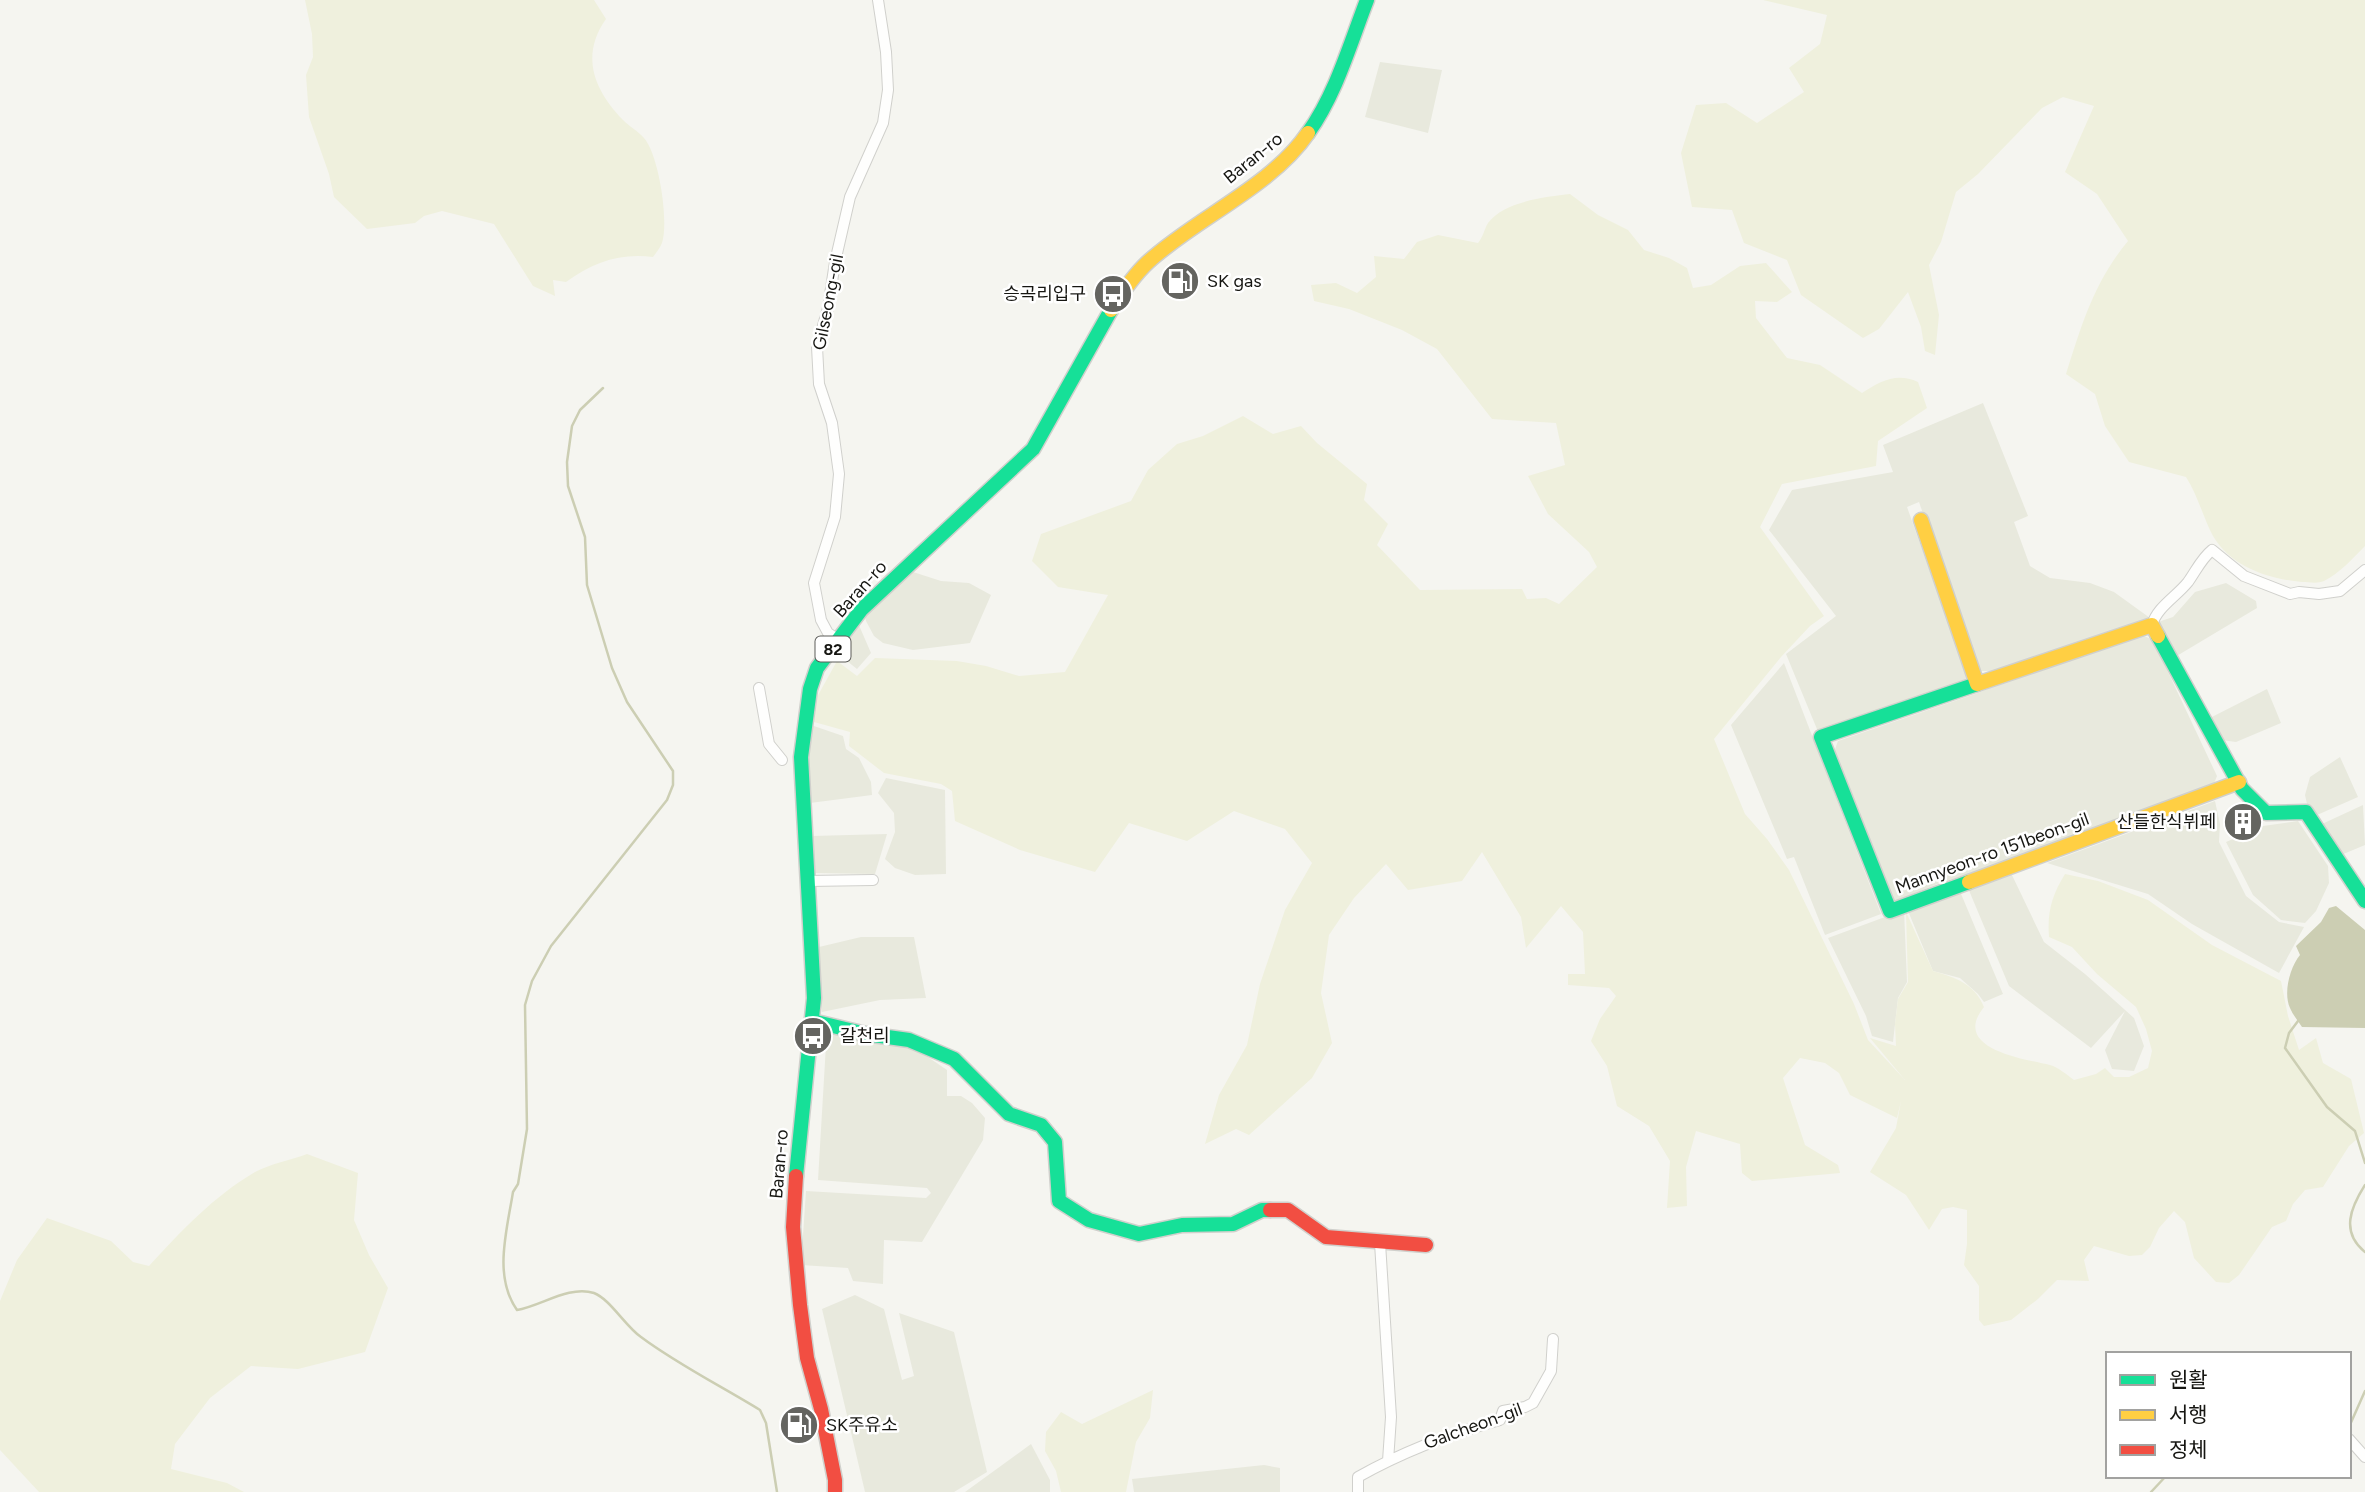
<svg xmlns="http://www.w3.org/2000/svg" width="2365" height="1492" font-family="Figtree,'Noto Sans KR',sans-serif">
  <rect width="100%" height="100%" fill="#f5f5f0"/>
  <!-- built -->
  <path fill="#e8e9dd" d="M1380,62L1442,70L1428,133L1365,117Z
    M1983,403L2028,516L2014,522L2030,566L2050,578L2090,583L2114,592L2150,618L1992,671H1978L1919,502L1907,507L1967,675L1964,685L1819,734L1786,654L1836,616L1769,530L1792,490L1893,472L1883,445Z
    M910,571L941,581L969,583L991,595L970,643L913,650L883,643L874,636L866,621L864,612Z
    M2226,583L2256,601L2257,608L2175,657L2158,622L2173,617L2195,592Z
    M858,623L871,653L857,669L837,653Z
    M2142,635L2153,640L2217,776L2211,791L2062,844L1940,883L1895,901L1886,895L1833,755L1838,741L1975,694L2034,671Z
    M1784,663L1881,914L1825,935L1794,857L1787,859L1731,725Z
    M2267,689L2281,723L2236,742L2214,739L2204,721Z
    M811,725L843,736L846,749L859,758L871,782L872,795L810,803L808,759Z
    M2340,757L2358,797L2317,815L2307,804L2305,795L2310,777Z
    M886,778L945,790L946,874L915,875L895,868L885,859L895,832L894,813L878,793Z
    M2215,801L2220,824L2219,842L2246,896L2279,922L2304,927L2279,973L2192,924L2148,894L2047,863Z
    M2363,805L2365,845L2341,855L2322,824Z
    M2298,821L2328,866L2329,883L2316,911L2305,923L2281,920L2253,895L2226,842L2263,826Z
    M887,834L875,874L814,873L812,836Z
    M2011,873L2044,942L2085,974L2134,1018L2144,1046L2134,1071L2112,1069L2105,1050L2125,1011L2091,1048L2009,986L1968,888Z
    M1959,889L2003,994L1984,1002L1978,994L1960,978L1933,971L1908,911Z
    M1904,910L1907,982L1898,998L1893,1042L1872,1036L1866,1016L1828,938Z
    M861,937H914L926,998L880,1000L822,1012L819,947Z
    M827,1028L916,1049L947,1070V1096H961L972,1103L985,1118L983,1140L922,1242L884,1240L883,1284L853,1281L848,1268L801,1265L806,1191L926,1198L931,1193L927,1188L818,1180Z
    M855,1295L884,1309L902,1380L914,1376L899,1313L954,1332L987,1472L954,1492H865L822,1309Z
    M1031,1444L1050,1480V1492H965Z
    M1264,1465L1280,1468V1492H1134L1132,1479Z"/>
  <!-- green -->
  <path fill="#eff0dd" d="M305,0H594L606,19C580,56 594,90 623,120C630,127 638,131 644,138C659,155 669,222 662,243C660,248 656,253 653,257C619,253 594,262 566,282L553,280L555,296L533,286L494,224L442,211L424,216L415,223L367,229L334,197L329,174L309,117L306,75L313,57L312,34Z
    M1763,0H2365V546C2352,559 2340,573 2324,581C2317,584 2309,582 2302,582C2269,579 2231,567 2213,536C2203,517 2198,496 2186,477L2129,462L2105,426L2095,394L2066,374C2082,324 2094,282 2128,241L2097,194L2065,172L2094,106L2063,97L2042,108L1978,174L1956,192L1941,242L1929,265L1939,315L1935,355L1925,351L1921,327L1908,292L1879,329L1863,338L1801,295L1787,260L1744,243L1732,210L1692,207L1681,153L1696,105L1726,103L1757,123L1804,92L1789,68L1820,44L1827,15Z
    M1570,194L1598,215L1628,230L1644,250L1669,258L1687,268L1693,288L1711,285L1740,266L1766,263L1792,292L1777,302L1755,301L1756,318L1787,358L1820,365L1862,393C1880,381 1897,372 1918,382L1927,408L1878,441L1876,466L1782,484L1760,527L1824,616L1810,626L1781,657L1714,739L1745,814L1767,839L1789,870L1854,1004L1868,1040L1905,1080L1870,1038L1896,1046L1895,1024L1898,999L1908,982L1906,912L1933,971C1956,978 1974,983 1984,1007C1950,1049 2025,1059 2050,1065C2058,1067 2067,1075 2074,1080L2096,1074L2105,1068L2114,1077H2129L2148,1068L2152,1051L2146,1029L2136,1007L2097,974L2072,947L2049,937C2047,912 2052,895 2065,874L2098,881L2148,900L2212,945L2281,981L2288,1016L2299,1050L2316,1038L2323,1063L2351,1079L2364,1133L2349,1146L2323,1187L2305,1190L2293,1204L2286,1221L2272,1227L2239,1275L2229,1283L2216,1282L2194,1258L2185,1222L2174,1211L2159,1228L2150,1247L2142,1255L2129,1256L2094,1246L2084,1260L2089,1281L2057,1280L2038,1299L2011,1320L1984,1326L1979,1320V1286L1964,1265L1967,1244V1210L1953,1207L1942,1209L1929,1230L1906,1195L1870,1172L1896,1128L1901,1101L1897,1118L1850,1095L1839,1073L1825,1063L1800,1058L1783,1078L1805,1145L1838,1165L1840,1173L1752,1181L1742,1173L1740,1144L1696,1131L1686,1167L1687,1206L1667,1208L1670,1161L1649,1126L1617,1106L1607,1066L1591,1041L1600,1019L1616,996L1609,988L1568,985V974H1585L1583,932L1561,906L1526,948L1521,917L1482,852L1462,881L1408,890L1386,864L1354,898L1329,935L1321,993L1332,1043L1312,1078L1249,1135L1236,1129L1205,1144L1219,1095L1247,1045L1260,984L1285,910L1312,863L1285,829L1234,811L1187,841L1129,823L1095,872L1020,850L955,821L952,791L941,784L884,773L849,746L850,732L814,722L817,697L837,661L857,676L875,658L957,661L986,666L1019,676L1065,672L1108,595L1058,587L1032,561L1041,534L1131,501L1148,470L1177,444L1203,436L1243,416L1273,434L1301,426L1317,443L1367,484L1364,500L1388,524L1377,545L1420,590L1522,589L1527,599L1546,598L1559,604L1597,567L1589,552L1548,514L1528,476L1565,465L1556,423L1492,419L1437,349L1402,330L1349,309L1314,301L1311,285L1336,283L1357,293L1376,277L1374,256L1404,259L1417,242L1438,235L1478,243C1483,237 1484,230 1488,223C1504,201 1546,197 1570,194Z
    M307,1154L358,1173L354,1220L369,1255L388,1288L365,1352L298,1369L251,1366L210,1398L175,1444L171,1469L227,1483L244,1492H39L0,1450V1301L17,1260L47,1218L111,1241L133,1262L149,1266C181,1231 214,1196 255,1172C270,1164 291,1160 307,1154Z
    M1153,1390L1150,1418L1136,1442L1126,1492H1061L1056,1471L1045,1451L1046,1432L1061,1412L1082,1424Z"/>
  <!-- water -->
  <path fill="#ccceb3" d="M2336,906L2365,930V1028L2302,1027C2298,1021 2293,1015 2290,1008C2283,993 2290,967 2300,955L2296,946L2321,922L2329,908Z"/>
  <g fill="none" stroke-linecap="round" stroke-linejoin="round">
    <!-- stream -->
    <path stroke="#ccceb3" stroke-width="2.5" d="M603,388L580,410L572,426L567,462L568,486L585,537L587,585L612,668L627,702L673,771V785L667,800L551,946L532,981L525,1005L527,1129L518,1184L513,1192C507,1230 493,1276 517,1310C541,1306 569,1285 594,1293C610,1299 626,1327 641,1337C677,1364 721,1386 760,1410L766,1423L777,1492
      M2298,1021L2289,1033L2285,1048L2327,1107L2355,1131L2365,1163
      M2365,1185C2351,1207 2340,1232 2365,1252
      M2349,1427L2365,1391
      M2151,1492L2166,1476"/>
    <!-- street casing -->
    <g stroke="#d0d0cc" stroke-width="12">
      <path id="street" d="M2152,625C2157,607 2176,597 2188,582C2196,571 2201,559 2212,550L2244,576L2290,594L2299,592L2319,594L2340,591L2365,570
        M840,641L828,633L821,620L814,583L835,517L839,474L832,423L819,384L817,347L828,308L835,262L850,197L883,123L888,90L886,52L878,0
        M759,688L769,744L782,760
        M808,881L873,880
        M1380,1243L1391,1417L1388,1461
        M2349,1439L2365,1457
        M1358,1492V1477C1404,1451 1449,1434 1500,1420L1503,1411L1525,1407L1533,1403L1551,1371L1553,1339"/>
    </g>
    <!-- fast casing -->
    <g stroke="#d0d0cc" stroke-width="17">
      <path id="fast" d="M1308,133C1336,94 1350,44 1367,0
        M2158,636L2242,789L2266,813L2306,812L2365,901
        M1969,882L1890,911L1821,737L1977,684
        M812,1021L866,1034L909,1040L954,1059L1009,1114L1041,1125L1055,1142L1059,1201L1089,1220L1139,1234L1182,1225L1233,1224L1262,1210H1270
        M796,1176L814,998L801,757L810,689L817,668L861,610L1033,449L1111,310"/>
    </g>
    <!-- slow casing -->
    <g stroke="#d0d0cc" stroke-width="17">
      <path id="slow" d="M1111,310C1121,294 1134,275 1148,262C1196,218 1271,187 1308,133
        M1921,520L1977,684L2152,625L2158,636
        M1969,882L2239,782"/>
    </g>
    <!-- jam casing -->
    <g stroke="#d0d0cc" stroke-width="17">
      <path id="jam" d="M796,1176L793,1227L800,1305L807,1358L821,1409L835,1480V1492
        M1270,1210H1288L1326,1237L1426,1245"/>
    </g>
    <!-- street -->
    <use href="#street" stroke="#fefefd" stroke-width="10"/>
    <!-- fast -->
    <use href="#fast" stroke="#16e098" stroke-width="14"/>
    <!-- slow -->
    <use href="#slow" stroke="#ffcf43" stroke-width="14"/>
    <!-- jam -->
    <use href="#jam" stroke="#f24e42" stroke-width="14"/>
  </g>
  <!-- icons -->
  <defs>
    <g id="fuel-disc" transform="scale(2.0125)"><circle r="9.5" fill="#646460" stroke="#fff"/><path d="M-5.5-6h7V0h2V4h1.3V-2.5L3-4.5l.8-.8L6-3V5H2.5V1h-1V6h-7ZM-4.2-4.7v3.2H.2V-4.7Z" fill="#fff"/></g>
    <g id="bus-disc" transform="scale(2.0125)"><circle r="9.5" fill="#646460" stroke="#fff"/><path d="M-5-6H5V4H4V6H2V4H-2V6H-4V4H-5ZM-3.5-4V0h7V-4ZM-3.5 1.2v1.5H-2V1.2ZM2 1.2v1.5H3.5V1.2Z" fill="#fff"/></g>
    <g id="building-disc" transform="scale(2.0125)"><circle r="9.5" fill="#646460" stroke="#fff"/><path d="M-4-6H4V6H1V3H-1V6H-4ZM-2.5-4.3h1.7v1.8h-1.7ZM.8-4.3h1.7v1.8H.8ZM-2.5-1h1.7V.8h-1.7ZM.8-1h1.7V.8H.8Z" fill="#fff"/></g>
  </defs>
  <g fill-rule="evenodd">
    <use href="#fuel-disc" x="1180" y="281"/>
    <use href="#bus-disc" x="1113" y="294"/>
    <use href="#building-disc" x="2243" y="822"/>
    <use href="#bus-disc" x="813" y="1036"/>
    <use href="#fuel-disc" x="799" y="1425"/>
  </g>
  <g text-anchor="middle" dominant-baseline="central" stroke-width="5" stroke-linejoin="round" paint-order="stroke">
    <!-- shield labels -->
    <rect fill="#fff" stroke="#5c5c59" stroke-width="2" x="815.5" y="636.5" width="35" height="25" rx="5"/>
    <g font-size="16" font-weight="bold" fill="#161612">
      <text x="833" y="649">82</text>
    </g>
    <!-- street labels -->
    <g font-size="18" fill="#161612" stroke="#fff">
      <text transform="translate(1253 158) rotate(-39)">Baran-ro</text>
      <text transform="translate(828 302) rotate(-79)">Gilseong-gil</text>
      <text transform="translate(860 589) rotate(-48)">Baran-ro</text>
      <text transform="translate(1992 853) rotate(-20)">Mannyeon-ro 151beon-gil</text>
      <text transform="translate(779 1164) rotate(-85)">Baran-ro</text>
      <text transform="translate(1473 1426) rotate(-20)">Galcheon-gil</text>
    </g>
    <!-- poi labels -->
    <g font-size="18" fill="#161612" stroke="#fff" text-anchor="start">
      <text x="1207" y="281">SK gas</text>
      <text x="1086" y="294" text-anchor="end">승곡리입구</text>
      <text x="2216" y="822" text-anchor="end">산들한식뷔페</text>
      <text x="840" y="1036">갈천리</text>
      <text x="826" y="1425">SK주유소</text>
    </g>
  </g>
  <!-- legend -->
  <rect x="2106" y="1352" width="245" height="126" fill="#ffffff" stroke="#a2a2a0" stroke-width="2"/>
  <rect x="2120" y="1375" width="35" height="10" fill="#16e098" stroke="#a2a2a0" stroke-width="2"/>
  <text x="2169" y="1387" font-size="21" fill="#161612">원활</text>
  <rect x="2120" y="1410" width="35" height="10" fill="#ffcf43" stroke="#a2a2a0" stroke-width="2"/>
  <text x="2169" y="1422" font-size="21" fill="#161612">서행</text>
  <rect x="2120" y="1445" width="35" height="10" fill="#f24e42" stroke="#a2a2a0" stroke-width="2"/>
  <text x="2169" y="1457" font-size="21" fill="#161612">정체</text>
</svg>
